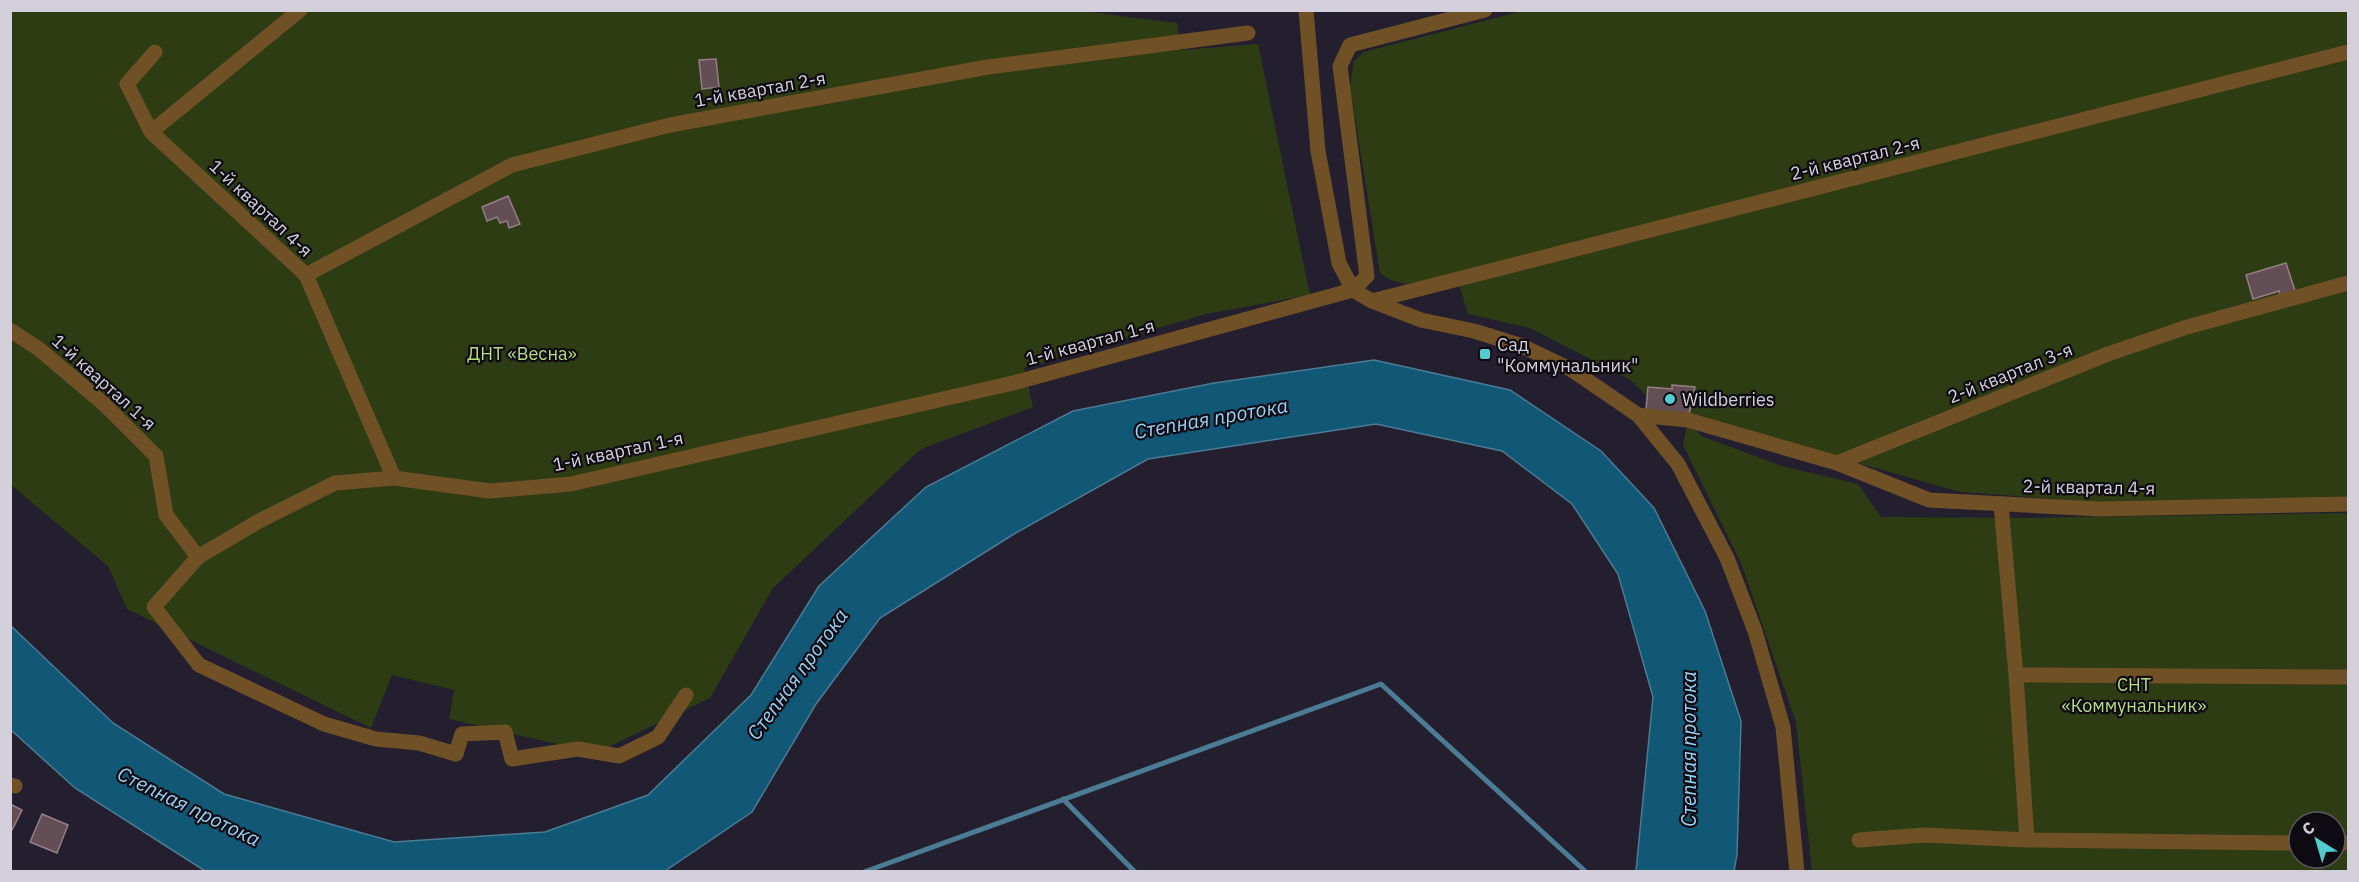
<svg xmlns="http://www.w3.org/2000/svg" width="2359" height="882" font-family="'IBM Plex Sans',sans-serif">
  <rect width="100%" height="100%" fill="#241f2f"/>
  <!-- green -->
  <path fill="#2d3c13" fill-rule="evenodd" d="M1074,10L1177,23L1181,50L1258,44L1310,295L1206,314L1024,368L1033,407L921,449L773,588L710,698L596,753L449,719L454,690L392,675L371,728L127,609L108,566L11,485L10,11Z
    M1522,11H2348V497L2100,502L1960,492L1847,460L1652,401L1629,379L1530,328L1468,314L1456,274C1430,281 1403,292 1380,273L1350,87L1354,61L1364,52Z
    M1688,420L1701,436L1782,466L1858,484L1881,517L2022,518L2348,513V871H1812L1796,722L1741,563L1683,445ZM2299,822H2335V858H2299Z"/>
  <!-- water -->
  <path fill="#115876" stroke="#4b7c94" stroke-width="1.5" d="M1374,360L1510,390L1601,451L1654,508L1705,611L1741,721L1737,855L1734,871H1636L1653,697L1618,574L1572,504L1502,451L1376,424L1148,459L1014,534L880,618L816,704L752,812L665,871H205L75,788L11,730V626L113,723L224,794L394,842L545,832L648,795L751,695L819,586L926,487L1073,411L1214,383Z"/>
  <g fill="none" stroke-linecap="round" stroke-linejoin="round">
    <!-- stream -->
    <path stroke="#4b7c94" stroke-width="5" d="M1063,799L1135,872
      M864,872L1381,684L1586,872"/>
  </g>
  <!-- building -->
  <path fill="#644e55" stroke="#967e85" stroke-width="1.5" d="M716,59L719,87L702,89L699,60Z
    M508,196L520,224L509,228L507,221L500,223L497,217L487,221L482,207Z
    M2286,263L2296,294L2281,298L2279,291L2253,299L2246,275Z
    M1672,385L1695,387L1688,420L1646,409L1648,387L1672,389Z
    M10,804L22,810L12,830L10,829Z
    M42,814L68,825L57,853L30,842Z"/>
  <g fill="none" stroke-linecap="round" stroke-linejoin="round">
    <!-- minor -->
    <path stroke="#705125" stroke-width="15" d="M1306,10L1318,151L1339,263L1353,290L1372,301L1421,320L1474,331L1522,346L1572,370L1638,415L1678,464L1727,558L1755,631L1783,727L1797,872
      M155,52L127,84L151,132L306,275L394,478
      M151,132L300,10
      M306,275L512,165L670,125L988,67L1248,33
      M1372,301L2348,52
      M10,330L39,349L104,404L156,456L166,515L198,557L259,521L335,483L394,478L490,491L571,484L1013,383L1353,290L1367,276L1340,66L1350,45L1485,10
      M1638,415L1688,420L1837,463L2108,354L2187,327L2348,283
      M1837,463L1929,500L2099,509L2348,504
      M2001,505L2016,675L2027,840
      M198,557L154,607L199,665L324,724L376,739L419,743L456,754L462,734L505,732L512,759L578,749L619,756L658,737L686,695
      M2016,675L2348,677
      M10,785L15,786
      M1859,840L1924,835L2027,840L2299,843
      M2335,843H2348"/>
  </g>
  <!-- markers -->
  <g fill="#52cdcf" stroke="#0d0a11" stroke-width="2">
    <rect x="1479" y="348" width="12" height="12" rx="3"/>
    <circle cx="1670" cy="399" r="6"/>
  </g>
  <g text-anchor="middle" dominant-baseline="central" stroke-width="4.5" stroke-linejoin="round" paint-order="stroke">
    <!-- street labels -->
    <g font-size="18" fill="#d3d0db" stroke="#0d0a11">
      <text transform="translate(760 89) rotate(-10)">1-й квартал 2-я</text>
      <text transform="translate(1855 158) rotate(-14)">2-й квартал 2-я</text>
      <text transform="translate(261 208) rotate(43)">1-й квартал 4-я</text>
      <text transform="translate(1090 342) rotate(-15)">1-й квартал 1-я</text>
      <text transform="translate(2010 373) rotate(-22)">2-й квартал 3-я</text>
      <text transform="translate(104 382) rotate(42)">1-й квартал 1-я</text>
      <text transform="translate(618 451) rotate(-12)">1-й квартал 1-я</text>
      <text transform="translate(2089 487) rotate(1)">2-й квартал 4-я</text>
    </g>
    <!-- poi labels -->
    <g font-size="18" fill="#d3d0db" stroke="#0d0a11" text-anchor="start">
      <text x="1497" y="344">Сад<tspan x="1497" dy="21">"Коммунальник"</tspan></text>
      <text x="1682" y="399">Wildberries</text>
    </g>
    <!-- park labels -->
    <g font-size="18" fill="#b7de7c" stroke="#0d0a11">
      <text x="522" y="353">ДНТ «Весна»</text>
      <text x="2134" y="684">СНТ<tspan x="2134" dy="21">«Коммунальник»</tspan></text>
    </g>
    <!-- water labels -->
    <g font-size="20" font-style="italic" fill="#94d4f5" stroke="#0d0a11">
      <text transform="translate(1211 418) rotate(-10)">Степная протока</text>
      <text transform="translate(797 674) rotate(-54)">Степная протока</text>
      <text transform="translate(1688 749) rotate(-90)">Степная протока</text>
      <text transform="translate(189 806) rotate(26)">Степная протока</text>
    </g>
  </g>
  <!-- border -->
  <rect width="2359" height="882" fill="none" stroke="#d3d0db" stroke-width="24"/>
  <!-- north arrow -->
  <g transform="translate(2317 840) rotate(323)"><circle r="28" fill="#0d0a11" stroke="#5c5962" stroke-width="1.5"/>
  <path d="M0-4.5L10 22L0 15L-10 22Z" fill="#52cdcf"/>
  <text y="-9" font-size="16" font-weight="bold" text-anchor="middle" fill="#d3d0db">С</text>
  </g>
</svg>
